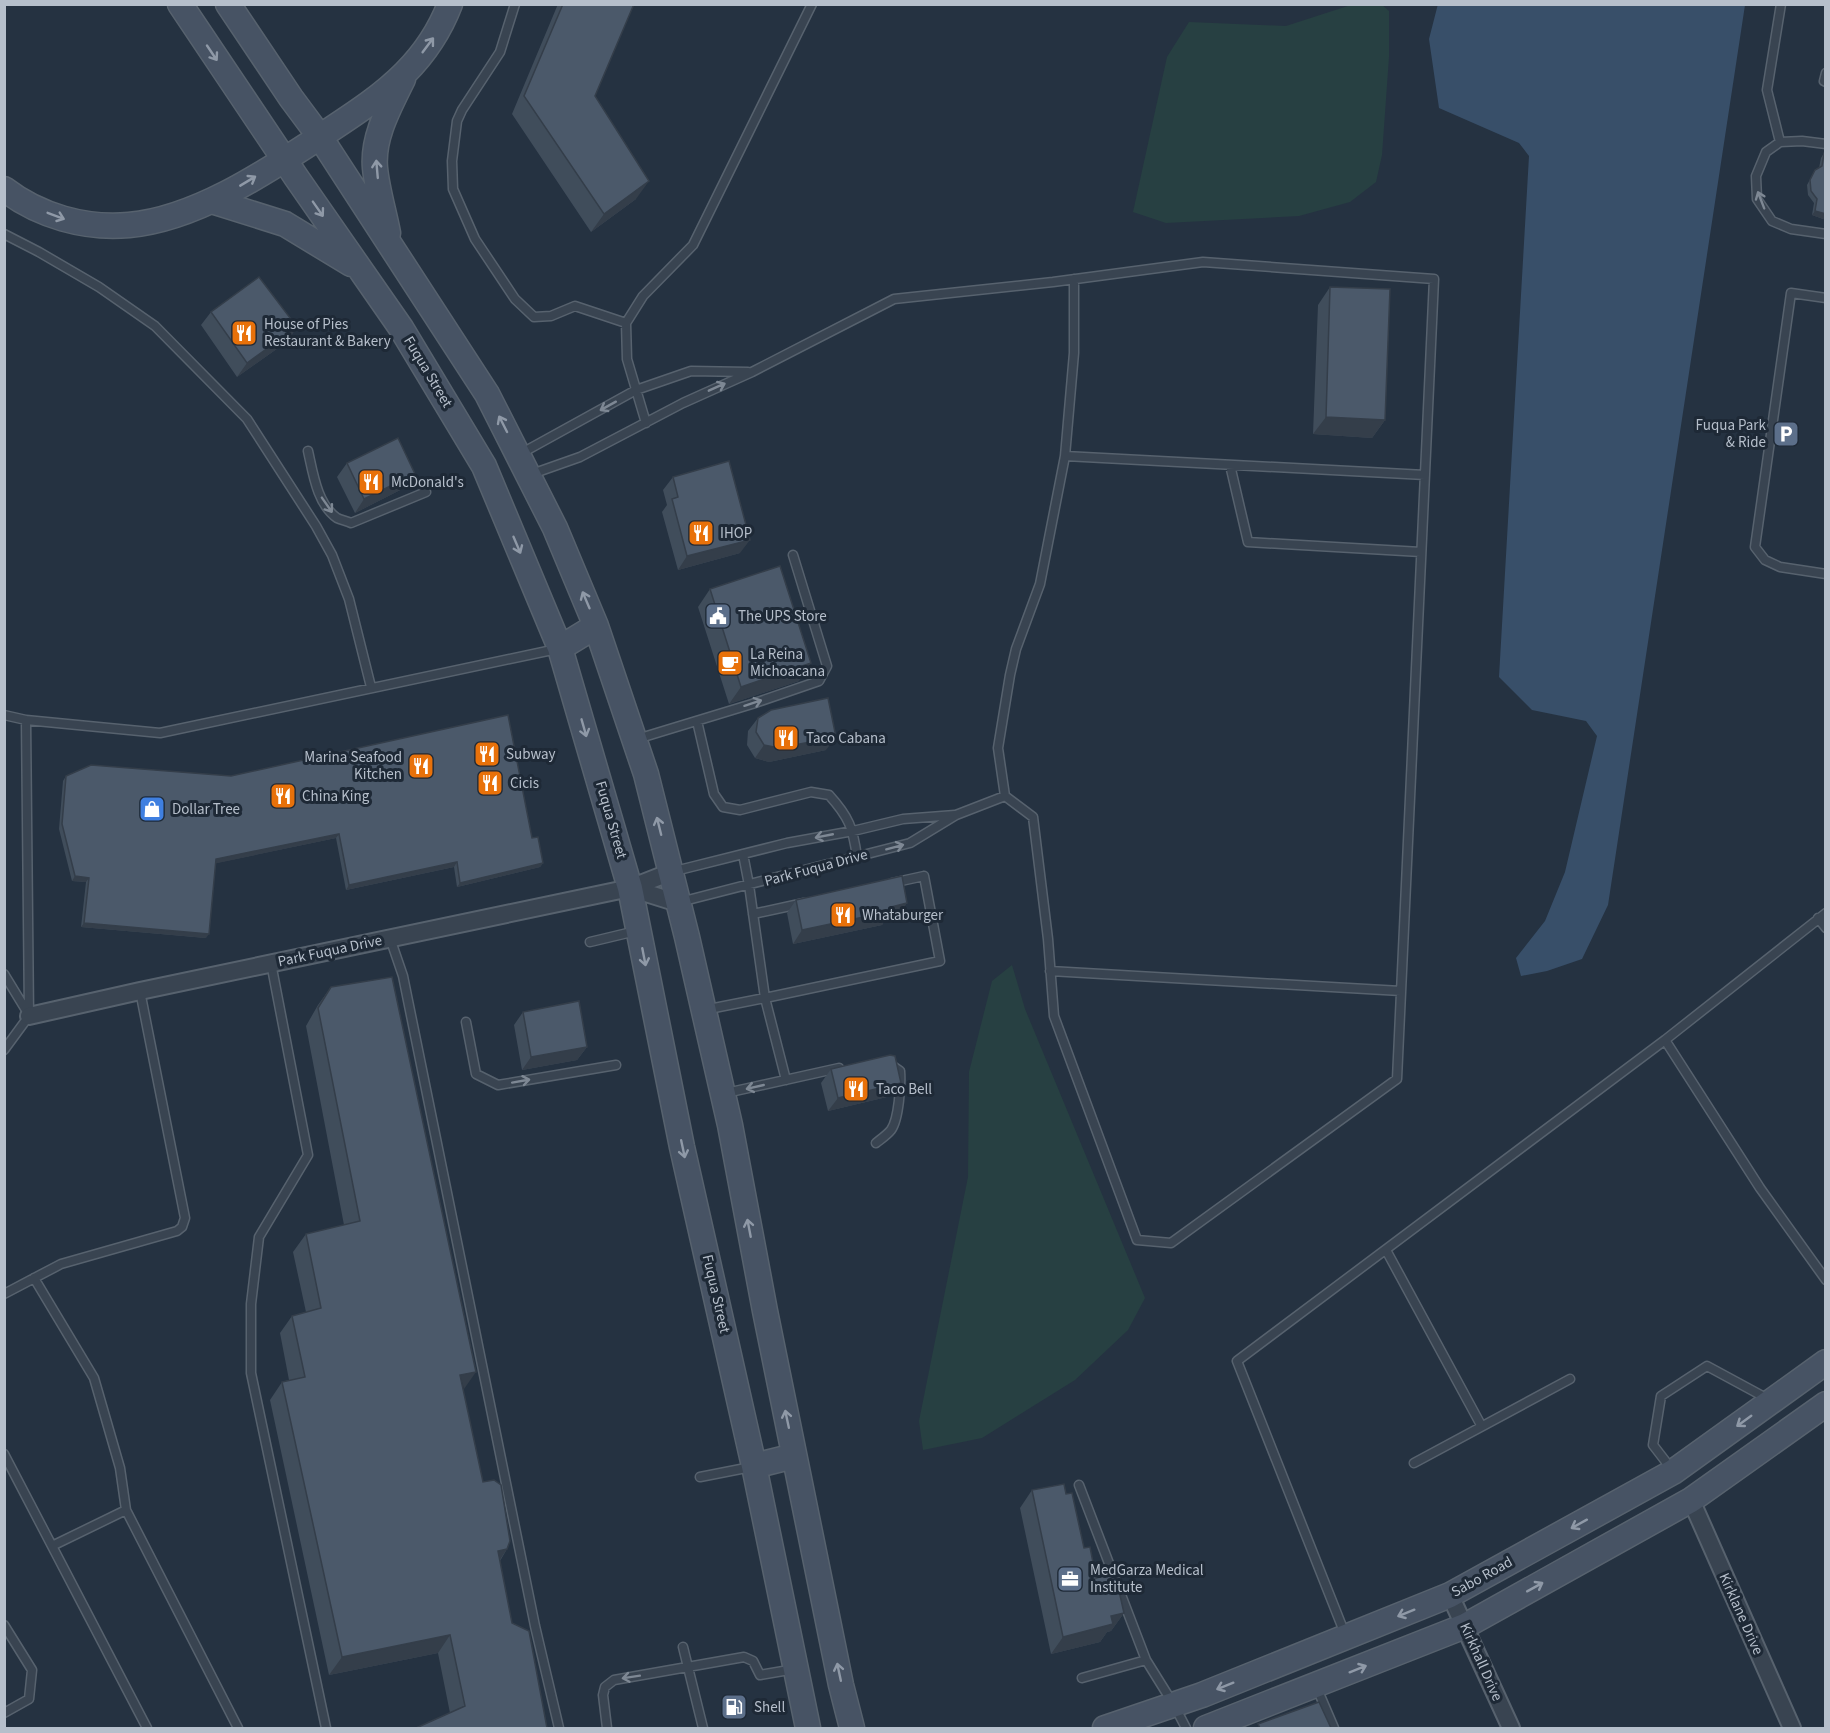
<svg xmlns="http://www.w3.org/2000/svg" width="1830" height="1733" font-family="'Source Sans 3',sans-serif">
  <rect width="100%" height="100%" fill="#253241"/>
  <!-- green -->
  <path fill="#274042" d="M1354,4L1382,5L1389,11V57L1382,155L1376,182L1350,202L1299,216L1166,223L1133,212L1167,57L1189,22L1286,26Z
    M1012,965L1025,1009L1145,1298L1128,1330L1075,1380L982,1438L923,1450L919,1421L968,1177L969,1072L992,981Z"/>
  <!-- water -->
  <path fill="#384f69" d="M1438,4L1745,5L1608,905L1582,959L1547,971L1521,976L1516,958L1545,921L1565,872L1597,736L1586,721L1532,710L1499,677L1529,156L1519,143L1439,108L1429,39Z"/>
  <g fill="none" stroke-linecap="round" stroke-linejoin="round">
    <!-- lane casing -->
    <g stroke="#57626e" stroke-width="11">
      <path id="lane" d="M515,4L500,52L462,110L457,121L452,161L453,189L475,239L515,299L534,317L551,316L575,306L626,323
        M1826,73L1824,81L1826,82
        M1780,142L1767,90L1781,4
        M1826,144L1802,141L1780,142L1766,152L1756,176L1757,199L1772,221L1791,229L1826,234
        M4,234L39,252L99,287L155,326L247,419L316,526L332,555L349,599L371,687
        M1826,298L1791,293L1755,547L1765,560L1780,567L1826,574
        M646,423L627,359L626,323L643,296L693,245L812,4
        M308,451C313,473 317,504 337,518C341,520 347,521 351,523L426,492
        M520,454L636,390L691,371L748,372
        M1065,456L1425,475
        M1230,465L1248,542L1421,552
        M529,475L580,457L683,403L752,372L894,299L1053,282L1203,262L1434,279L1397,1079L1171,1243L1137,1240L1054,1016L1048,939L1033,817L1005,796L956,815L910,843L680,902
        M4,715L26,720
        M697,721L714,794L723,807L740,810L811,792L829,795C849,817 853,828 857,857
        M637,739L752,704L819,681L827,666L793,555
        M1005,796L998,748L1010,675L1016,649L1040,584L1065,456L1074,353V279
        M743,854L749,885L765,998L940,961L924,876L892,883
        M671,872L787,843L853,831L903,819L955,815
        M753,914L804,903
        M1818,918L1826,928
        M390,938L403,976L535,1626L559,1728
        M590,942L636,931
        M271,963L308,1155L259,1237L251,1304V1373L326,1728
        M1050,971L1401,991
        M4,974L29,1015
        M704,1010L765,998L786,1080
        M466,1022L476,1074L498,1085L616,1065
        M1665,1040L1760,1188L1826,1280
        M4,1050L29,1016L26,720L160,733L557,649
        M726,1093L839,1068
        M876,1143C881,1139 887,1135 891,1130C899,1119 901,1084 900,1071L890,1064
        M1386,1250L1481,1425
        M34,1278L94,1378L120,1468L126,1510L238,1728
        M4,1294L61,1264L177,1231L182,1227L185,1218L140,991
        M4,1454L147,1728
        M1414,1463L1570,1379
        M1673,1471L1653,1445L1661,1396L1707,1366L1768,1399
        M700,1477L751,1467
        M1079,1485L1146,1660L1174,1705L1186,1728
        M52,1546L126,1510
        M4,1625L32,1670L29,1699L4,1713
        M1345,1634L1237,1361L1665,1040L1826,913
        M683,1647L703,1728
        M1082,1678L1146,1660
        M1316,1686L1334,1728
        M607,1728L603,1695L605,1687L614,1680L744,1657L753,1661L760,1675L795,1669"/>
    </g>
    <!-- street casing -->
    <g stroke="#57626e" stroke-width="20">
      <path id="street" d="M630,888L678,903
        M29,1016L140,991L630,888L671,872
        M1691,1500L1792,1728
        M1450,1595L1511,1728"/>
    </g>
    <!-- secondary casing -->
    <g stroke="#57626e" stroke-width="27">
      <path id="secondary" d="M180,4L296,177L401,328L484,466L560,648L630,888L682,1147L754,1466L808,1728
        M228,4L291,98L320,137L487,394L555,528L596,626L646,774L687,937L730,1125L765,1311L841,1685L852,1728
        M4,189C39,216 85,229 129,225C196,219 266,172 321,136C351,116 380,98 405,73C424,54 440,30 450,4
        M212,201L285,224L351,264
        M388,233C384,212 377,189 375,168C372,137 390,106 403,79
        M560,648L596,626
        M754,1466L794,1456
        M1105,1728L1202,1695L1450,1595L1673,1472L1826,1362
        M1206,1728L1465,1626L1691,1500L1826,1404"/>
    </g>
    <!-- lane -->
    <use href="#lane" stroke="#394451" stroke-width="8"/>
    <!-- street -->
    <use href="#street" stroke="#394451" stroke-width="16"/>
    <!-- secondary -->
    <use href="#secondary" stroke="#475364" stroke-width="24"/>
  </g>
  <!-- wall -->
  <path fill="#404d5b" d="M558,4H634L595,96L636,199L591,232L512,114Z
    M1824,153L1826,220L1812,215L1814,203L1808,195L1807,185L1815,170L1819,168L1821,158Z
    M1330,287L1385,420L1372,438L1313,434L1318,305Z
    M211,312L288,341L237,377L201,325Z
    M347,463L415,474L406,487L355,513L337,477Z
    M673,477L740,553L678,570L662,512L667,505L663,490Z
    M710,589L799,681L729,704L698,607Z
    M758,718L826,750L769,762L755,758L747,745L748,731Z
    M66,776L532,838L543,863L540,867L457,887L454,867L346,890L336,838L216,863L206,938L81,927L86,882L72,881L59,829L63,781Z
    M796,900L898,917L886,919L882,925L793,944L787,913Z
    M331,987L463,1389L483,1482L507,1549L500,1561L512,1623L547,1728L450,1713L438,1653L329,1675L270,1400L282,1382L289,1380L280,1333L292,1316L306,1312L293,1252L306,1234L344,1225L306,1026L318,1005Z
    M523,1012L587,1047L577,1060L522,1070L514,1025Z
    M831,1069L901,1083L891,1096L828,1111L821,1083Z
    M1032,1490L1084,1548L1096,1578L1124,1613L1111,1631L1107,1632L1100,1642L1051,1654L1020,1508Z"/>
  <!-- shaded-wall -->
  <path fill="#343e4a" d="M649,181L636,199L591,232L604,214Z
    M1815,211L1826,214V220L1812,215Z
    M297,327L288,341L237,377L247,363Z
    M1326,417L1385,420L1372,438L1313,434Z
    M415,474L406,487L355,513L364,499Z
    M750,540L740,553L678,570L687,556Z
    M811,663L799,681L729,704L741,687Z
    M836,737L826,750L769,762L755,758L764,745Z
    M339,834L336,838L213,864L216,859Z
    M457,862L454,867L346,890L349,885Z
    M543,863L540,867L457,887L460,883Z
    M75,876L89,878L86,882L72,881Z
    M907,903L898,917L886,919L882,925L793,944L802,930Z
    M84,923L209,934L206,938L81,927Z
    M587,1047L577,1060L522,1070L531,1057Z
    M901,1083L891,1096L828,1111L838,1098Z
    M476,1372L464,1389L460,1375Z
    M507,1549L495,1567L498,1551Z
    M1124,1613L1111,1631L1107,1632L1100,1642L1051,1654L1063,1637L1111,1616Z
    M450,1635L438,1653L329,1675L342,1657Z"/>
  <!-- building -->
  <path fill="#4b596a" stroke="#343e4a" stroke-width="1.5" d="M563,4H634L595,96L649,181L604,214L524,96Z
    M1824,153H1826V214L1815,211L1817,199L1811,191L1810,180L1815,170L1822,166Z
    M259,277L297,327L247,363L211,312Z
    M1330,287L1390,289L1385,420L1326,417Z
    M398,438L415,474L364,499L347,463Z
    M729,461L750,540L687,556L672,499L678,497L673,477Z
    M780,566L811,663L741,687L710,589Z
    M828,698L836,737L779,748L764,745L756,732L758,718L771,710Z
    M508,715L532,838L538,837L543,863L460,883L457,862L349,885L339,834L216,859L209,934L84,923L89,878L75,876L62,824L66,776L91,765L231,776Z
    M902,876L907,903L891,907L892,911L802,930L796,900Z
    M392,977L476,1372L460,1375L483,1482L494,1480L501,1485L510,1541L507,1549L498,1551L512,1623L529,1631L547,1728H416L465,1706L450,1635L342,1657L282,1382L305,1377L292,1316L321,1308L306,1234L360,1221L318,1008L331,987Z
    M579,1001L587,1047L531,1057L523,1012Z
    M890,1055L895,1056L901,1083L838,1098L831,1069Z
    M1064,1484L1066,1494L1072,1493L1084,1548L1090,1547L1096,1578L1115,1573L1124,1613L1111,1616L1113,1624L1063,1637L1032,1490Z
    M1319,1702L1331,1728H1260L1258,1724Z"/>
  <!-- one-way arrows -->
  <defs><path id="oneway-shaft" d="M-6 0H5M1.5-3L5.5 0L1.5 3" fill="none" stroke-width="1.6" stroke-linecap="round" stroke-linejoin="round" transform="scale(1.5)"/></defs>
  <g stroke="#8f99a7">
    <use href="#oneway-shaft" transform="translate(428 45) rotate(-53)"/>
    <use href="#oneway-shaft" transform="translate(212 53) rotate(56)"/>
    <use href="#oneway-shaft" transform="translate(377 169) rotate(-95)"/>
    <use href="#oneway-shaft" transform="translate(248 181) rotate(-31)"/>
    <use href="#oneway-shaft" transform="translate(318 209) rotate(55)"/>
    <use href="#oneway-shaft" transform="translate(56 216) rotate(21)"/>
    <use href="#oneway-shaft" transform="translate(503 424) rotate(-117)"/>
    <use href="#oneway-shaft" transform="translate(517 545) rotate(67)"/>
    <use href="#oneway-shaft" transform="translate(586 600) rotate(-113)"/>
    <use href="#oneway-shaft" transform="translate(584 728) rotate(74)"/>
    <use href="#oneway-shaft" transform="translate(659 826) rotate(-104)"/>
    <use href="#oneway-shaft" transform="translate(644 957) rotate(79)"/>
    <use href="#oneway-shaft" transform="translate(683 1149) rotate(78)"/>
    <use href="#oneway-shaft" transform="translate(749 1228) rotate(-101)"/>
    <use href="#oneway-shaft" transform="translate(787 1419) rotate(-102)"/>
    <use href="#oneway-shaft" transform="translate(1744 1421) rotate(144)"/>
    <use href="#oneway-shaft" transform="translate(1579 1524) rotate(151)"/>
    <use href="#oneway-shaft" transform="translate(1535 1587) rotate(-29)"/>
    <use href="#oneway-shaft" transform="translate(1406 1613) rotate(158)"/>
    <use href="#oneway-shaft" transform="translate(1358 1669) rotate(-22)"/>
    <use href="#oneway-shaft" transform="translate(839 1672) rotate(-102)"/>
    <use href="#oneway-shaft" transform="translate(1225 1686) rotate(158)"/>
  </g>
  <g stroke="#7e8894">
    <use href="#oneway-shaft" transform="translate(1761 200) rotate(-111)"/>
    <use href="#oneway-shaft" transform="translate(717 387) rotate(-24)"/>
    <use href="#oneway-shaft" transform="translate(608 406) rotate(151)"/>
    <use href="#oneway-shaft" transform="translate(327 505) rotate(55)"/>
    <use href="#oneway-shaft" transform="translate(753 703) rotate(-18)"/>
    <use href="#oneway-shaft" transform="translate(824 836) rotate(169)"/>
    <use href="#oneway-shaft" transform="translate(895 847) rotate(-15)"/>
    <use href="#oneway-shaft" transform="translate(521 1081) rotate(-10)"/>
    <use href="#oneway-shaft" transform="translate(755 1087) rotate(167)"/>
    <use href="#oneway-shaft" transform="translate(631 1677) rotate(171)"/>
  </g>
  <!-- icons -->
  <defs>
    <g id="restaurant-square" transform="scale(1.35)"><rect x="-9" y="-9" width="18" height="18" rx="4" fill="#e8710a" stroke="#1e2936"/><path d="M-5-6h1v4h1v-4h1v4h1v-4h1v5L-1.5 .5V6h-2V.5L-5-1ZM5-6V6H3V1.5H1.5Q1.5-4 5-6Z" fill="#fff"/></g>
    <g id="parking-square" transform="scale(1.35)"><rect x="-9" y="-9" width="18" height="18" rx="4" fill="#5c6f8a" stroke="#1e2936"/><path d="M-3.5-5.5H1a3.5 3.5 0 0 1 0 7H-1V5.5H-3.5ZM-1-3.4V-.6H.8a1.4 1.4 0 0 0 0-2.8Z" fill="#fff"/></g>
    <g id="civic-square" transform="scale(1.35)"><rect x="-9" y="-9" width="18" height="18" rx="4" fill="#5c6f8a" stroke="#1e2936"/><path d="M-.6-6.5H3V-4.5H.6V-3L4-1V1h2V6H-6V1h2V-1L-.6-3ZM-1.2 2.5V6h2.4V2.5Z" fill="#fff"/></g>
    <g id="cafe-square" transform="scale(1.35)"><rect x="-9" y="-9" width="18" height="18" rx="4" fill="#e8710a" stroke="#1e2936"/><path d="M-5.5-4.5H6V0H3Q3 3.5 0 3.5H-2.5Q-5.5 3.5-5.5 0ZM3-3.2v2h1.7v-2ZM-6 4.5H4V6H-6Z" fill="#fff"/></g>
    <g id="shop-square" transform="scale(1.35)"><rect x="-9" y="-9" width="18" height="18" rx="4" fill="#3f7fe0" stroke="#1e2936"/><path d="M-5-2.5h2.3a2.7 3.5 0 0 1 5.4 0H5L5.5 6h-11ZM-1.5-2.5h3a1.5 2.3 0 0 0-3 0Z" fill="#fff"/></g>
    <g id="office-square" transform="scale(1.35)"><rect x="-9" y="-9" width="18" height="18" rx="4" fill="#5c6f8a" stroke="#1e2936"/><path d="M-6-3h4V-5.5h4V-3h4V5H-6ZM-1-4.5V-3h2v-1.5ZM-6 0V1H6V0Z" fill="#fff"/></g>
    <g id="fuel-square" transform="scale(1.35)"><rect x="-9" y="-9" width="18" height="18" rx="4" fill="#5c6f8a" stroke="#1e2936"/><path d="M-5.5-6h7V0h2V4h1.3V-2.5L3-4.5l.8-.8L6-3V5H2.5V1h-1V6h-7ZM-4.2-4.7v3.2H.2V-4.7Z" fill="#fff"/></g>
  </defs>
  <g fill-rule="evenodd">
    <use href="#restaurant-square" x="244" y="333"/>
    <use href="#parking-square" x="1786" y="434"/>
    <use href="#restaurant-square" x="371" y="482"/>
    <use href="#restaurant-square" x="701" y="533"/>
    <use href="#civic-square" x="718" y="616"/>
    <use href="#cafe-square" x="730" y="663"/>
    <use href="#restaurant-square" x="786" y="738"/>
    <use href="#restaurant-square" x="487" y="754"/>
    <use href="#restaurant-square" x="421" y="766"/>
    <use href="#restaurant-square" x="490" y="783"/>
    <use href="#restaurant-square" x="283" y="796"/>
    <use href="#shop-square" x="152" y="809"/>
    <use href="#restaurant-square" x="843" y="915"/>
    <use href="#restaurant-square" x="856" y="1089"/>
    <use href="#office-square" x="1070" y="1579"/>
    <use href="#fuel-square" x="734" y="1707"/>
  </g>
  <g text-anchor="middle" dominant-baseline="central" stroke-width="6" stroke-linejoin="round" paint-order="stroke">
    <!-- poi labels -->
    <g font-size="15" fill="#b6bfcb" stroke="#1e2936" text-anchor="start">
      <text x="264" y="324">House of Pies<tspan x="264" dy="17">Restaurant &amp; Bakery</tspan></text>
      <text x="1766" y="425" text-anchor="end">Fuqua Park<tspan x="1766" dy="17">&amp; Ride</tspan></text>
      <text x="391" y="482">McDonald's</text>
      <text x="720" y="533">IHOP</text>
      <text x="738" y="616">The UPS Store</text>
      <text x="750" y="654">La Reina<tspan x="750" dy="17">Michoacana</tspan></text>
      <text x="806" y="738">Taco Cabana</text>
      <text x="506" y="754">Subway</text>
      <text x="402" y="757" text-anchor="end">Marina Seafood<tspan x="402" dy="17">Kitchen</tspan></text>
      <text x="510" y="783">Cicis</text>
      <text x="302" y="796">China King</text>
      <text x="172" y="809">Dollar Tree</text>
      <text x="862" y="915">Whataburger</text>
      <text x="876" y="1089">Taco Bell</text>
      <text x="1090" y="1570">MedGarza Medical<tspan x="1090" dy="17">Institute</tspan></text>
      <text x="754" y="1707">Shell</text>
    </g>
    <!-- street labels -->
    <g font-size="15" fill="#b6bfcb" stroke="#1e2936">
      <text transform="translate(428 372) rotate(59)">Fuqua Street</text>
      <text transform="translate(611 820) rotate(74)">Fuqua Street</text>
      <text transform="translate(816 868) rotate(-15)">Park Fuqua Drive</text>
      <text transform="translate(330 951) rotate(-12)">Park Fuqua Drive</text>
      <text transform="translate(716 1294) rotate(77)">Fuqua Street</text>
      <text transform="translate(1482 1577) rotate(-29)">Sabo Road</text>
      <text transform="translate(1741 1614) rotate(66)">Kirklane Drive</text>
      <text transform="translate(1481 1662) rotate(66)">Kirkhall Drive</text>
    </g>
  </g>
  <!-- border -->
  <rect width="1830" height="1733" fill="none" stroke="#b6bfcb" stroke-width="12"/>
</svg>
